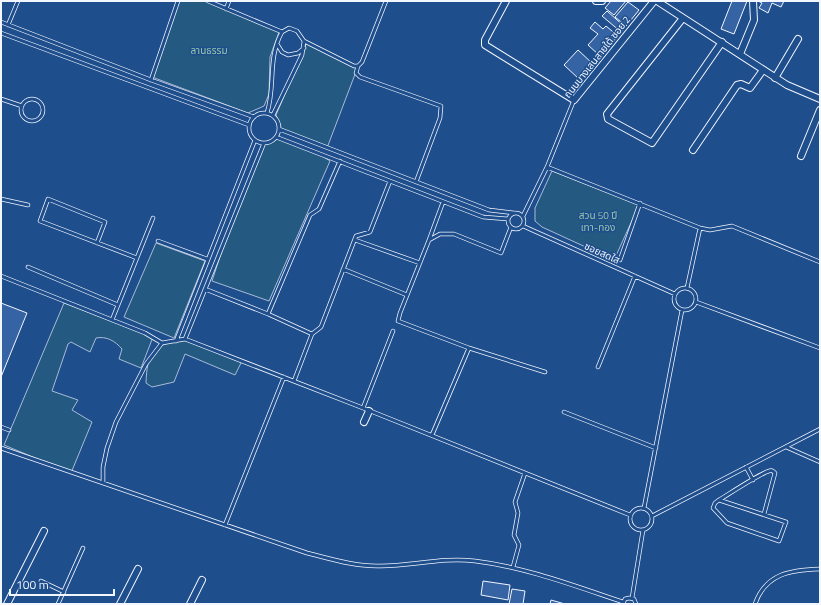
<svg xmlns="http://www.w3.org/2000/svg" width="821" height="605" font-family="'Titillium Web','Noto Sans Thai',sans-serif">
  <rect width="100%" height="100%" fill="#1f4e8c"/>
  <!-- green -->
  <path fill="#245a82" stroke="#a8bbd7" d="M178,1H207L279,32L270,57L269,94L264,106L248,113L152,77Z
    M307,42L357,69L327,148L282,130L276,115Z
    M280,138L314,151L330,161L269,301L212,281L228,232L264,143Z
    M552,171L637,204L640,203L614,260L542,227L535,221V208Z
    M156,243L205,261L174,338L124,317Z
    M64,303L153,337L141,368L119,359L122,349C115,341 107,336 96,338L90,352L71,342L68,344L52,391L78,400L72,410L92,422L71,473L4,445Z
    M183,340L242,361L235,375L185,354L174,382L152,387L146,383C147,353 153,344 183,340Z"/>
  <!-- building -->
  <path fill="#3563a3" stroke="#f2f6ff" d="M611,1H626L614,15L605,8Z
    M732,1H747L734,34L721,29Z
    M758,1H784L781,7L772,3L768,13L759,8L762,3Z
    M628,2L639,10L626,26L615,17Z
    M607,11L625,27L621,32L602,16Z
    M595,22L603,29L606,26L618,36L600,56L588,45L598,34L590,28Z
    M578,50L593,64L579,79L564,65Z
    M1,303L27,313L1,377Z
    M483,581L510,585L508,600L481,595Z
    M512,589L525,591L523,604H509Z
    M551,600L565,604H550Z"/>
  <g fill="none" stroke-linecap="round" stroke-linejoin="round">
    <!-- lane casing -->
    <g stroke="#f2f6ff" stroke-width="4.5">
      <path id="lane" d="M208,1L282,32
        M226,9L229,1
        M1,22L151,80L254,117
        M8,25L18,1
        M1,33L249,125
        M304,41L354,66H358L362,62L386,1
        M277,44L282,52L288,55L298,53L304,48
        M358,66L356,73L360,77L441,106L440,118L416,182
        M151,80L178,1
        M21 110a11 11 0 1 1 22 0a11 11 0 1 1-22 0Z
        M1,99L22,106
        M249 128a15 15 0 1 1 30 0a15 15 0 1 1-30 0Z
        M267,113C276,85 267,59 282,32L289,28L297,31L304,41L302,55L273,115
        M279,129L489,210L514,213
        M276,137L483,217L508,219
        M547,167L700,228L687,288
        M1,199L28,205
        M508 221a8 8 0 1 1 16 0a8 8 0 1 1-16 0Z
        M523,216L547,167L574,100
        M523,226L675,294
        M700,228L710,230L732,226L820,262
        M355,240L420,263
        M429,240L443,202
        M158,241L207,259
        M97,243L105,222L48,199L40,221L137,258
        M620,260L640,203
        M28,267L118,305
        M343,269L407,295
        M1,276L145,333L162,343
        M674 299a11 11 0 1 1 22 0a11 11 0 1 1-22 0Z
        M205,289L268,314L312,334
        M696,302L820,348
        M268,314L310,215L319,209L340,161
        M112,320L153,218
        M185,339L264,143
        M176,341L255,140
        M469,348L545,372
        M598,367L635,276
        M294,381L312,334L321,327L356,236L370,232L390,181
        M363,408L393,331
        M564,412L656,448
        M1,427L9,430
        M432,435L469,348L398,321L400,313L429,240L440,234H454L501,253L511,227
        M786,447L820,462
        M1,448L307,553C331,559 356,567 381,566C412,566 443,557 475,561C525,567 575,586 623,602
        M746,467L753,480
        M103,483V467L107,448L116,422L146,364L162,343L185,339L363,408L630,515
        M719,500L786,522L779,541L727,523L713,508L715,503L719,500C729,494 761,473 769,471C772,470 773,471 775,473L764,514
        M630 519a11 11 0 1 1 22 0a11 11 0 1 1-22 0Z
        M644,508L682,310
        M652,516L820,429
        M225,525L284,377
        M513,567L519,545L514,535L518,513L515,502L525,473
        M41,581L64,592
        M632,598L643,530
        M58,604L83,548
        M623,604L625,599L629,598L634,599L636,604
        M755,604C766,573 791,570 820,569"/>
    </g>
    <!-- street casing -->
    <g stroke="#f2f6ff" stroke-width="8">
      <path id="street" d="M506,1L485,40V45L574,100L654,1
        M596,1H602
        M657,1L787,85L820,99
        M683,18L607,114L608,119L652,143L722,42
        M740,54L754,20L753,1
        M775,78L798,39
        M693,150L737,85L741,84L750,88L763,70
        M801,156L820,110
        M364,422L369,411
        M7,604L44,531
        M120,604L138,569
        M190,604L202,580"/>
    </g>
    <!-- lane -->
    <use href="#lane" stroke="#1f4e8c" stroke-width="3"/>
    <!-- street -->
    <use href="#street" stroke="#1f4e8c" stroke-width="6"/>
  </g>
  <g text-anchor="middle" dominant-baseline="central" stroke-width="3" stroke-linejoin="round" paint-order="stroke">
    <!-- park labels -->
    <g font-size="10" fill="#97c8a6" stroke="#1f4e8c">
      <text x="209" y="50">ลานธรรม</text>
      <text x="598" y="215">สวน 50 ปี<tspan x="598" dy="12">เทา-ทอง</tspan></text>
    </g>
    <!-- street labels -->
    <g font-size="10" fill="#f2f6ff" stroke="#1f4e8c">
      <text transform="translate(597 57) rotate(-52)">ถนนบางเสนสายใต้ ซอย 2</text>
      <text transform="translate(602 253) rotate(24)">ซอยสดใส</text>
    </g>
  </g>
  <!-- border -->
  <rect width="821" height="605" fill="none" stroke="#f2f6ff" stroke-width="4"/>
  <!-- scale -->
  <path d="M10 589v6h104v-6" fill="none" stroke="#f2f6ff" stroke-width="2"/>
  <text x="16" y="589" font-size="12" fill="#f2f6ff" stroke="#1f4e8c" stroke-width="3" paint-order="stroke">100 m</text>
</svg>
